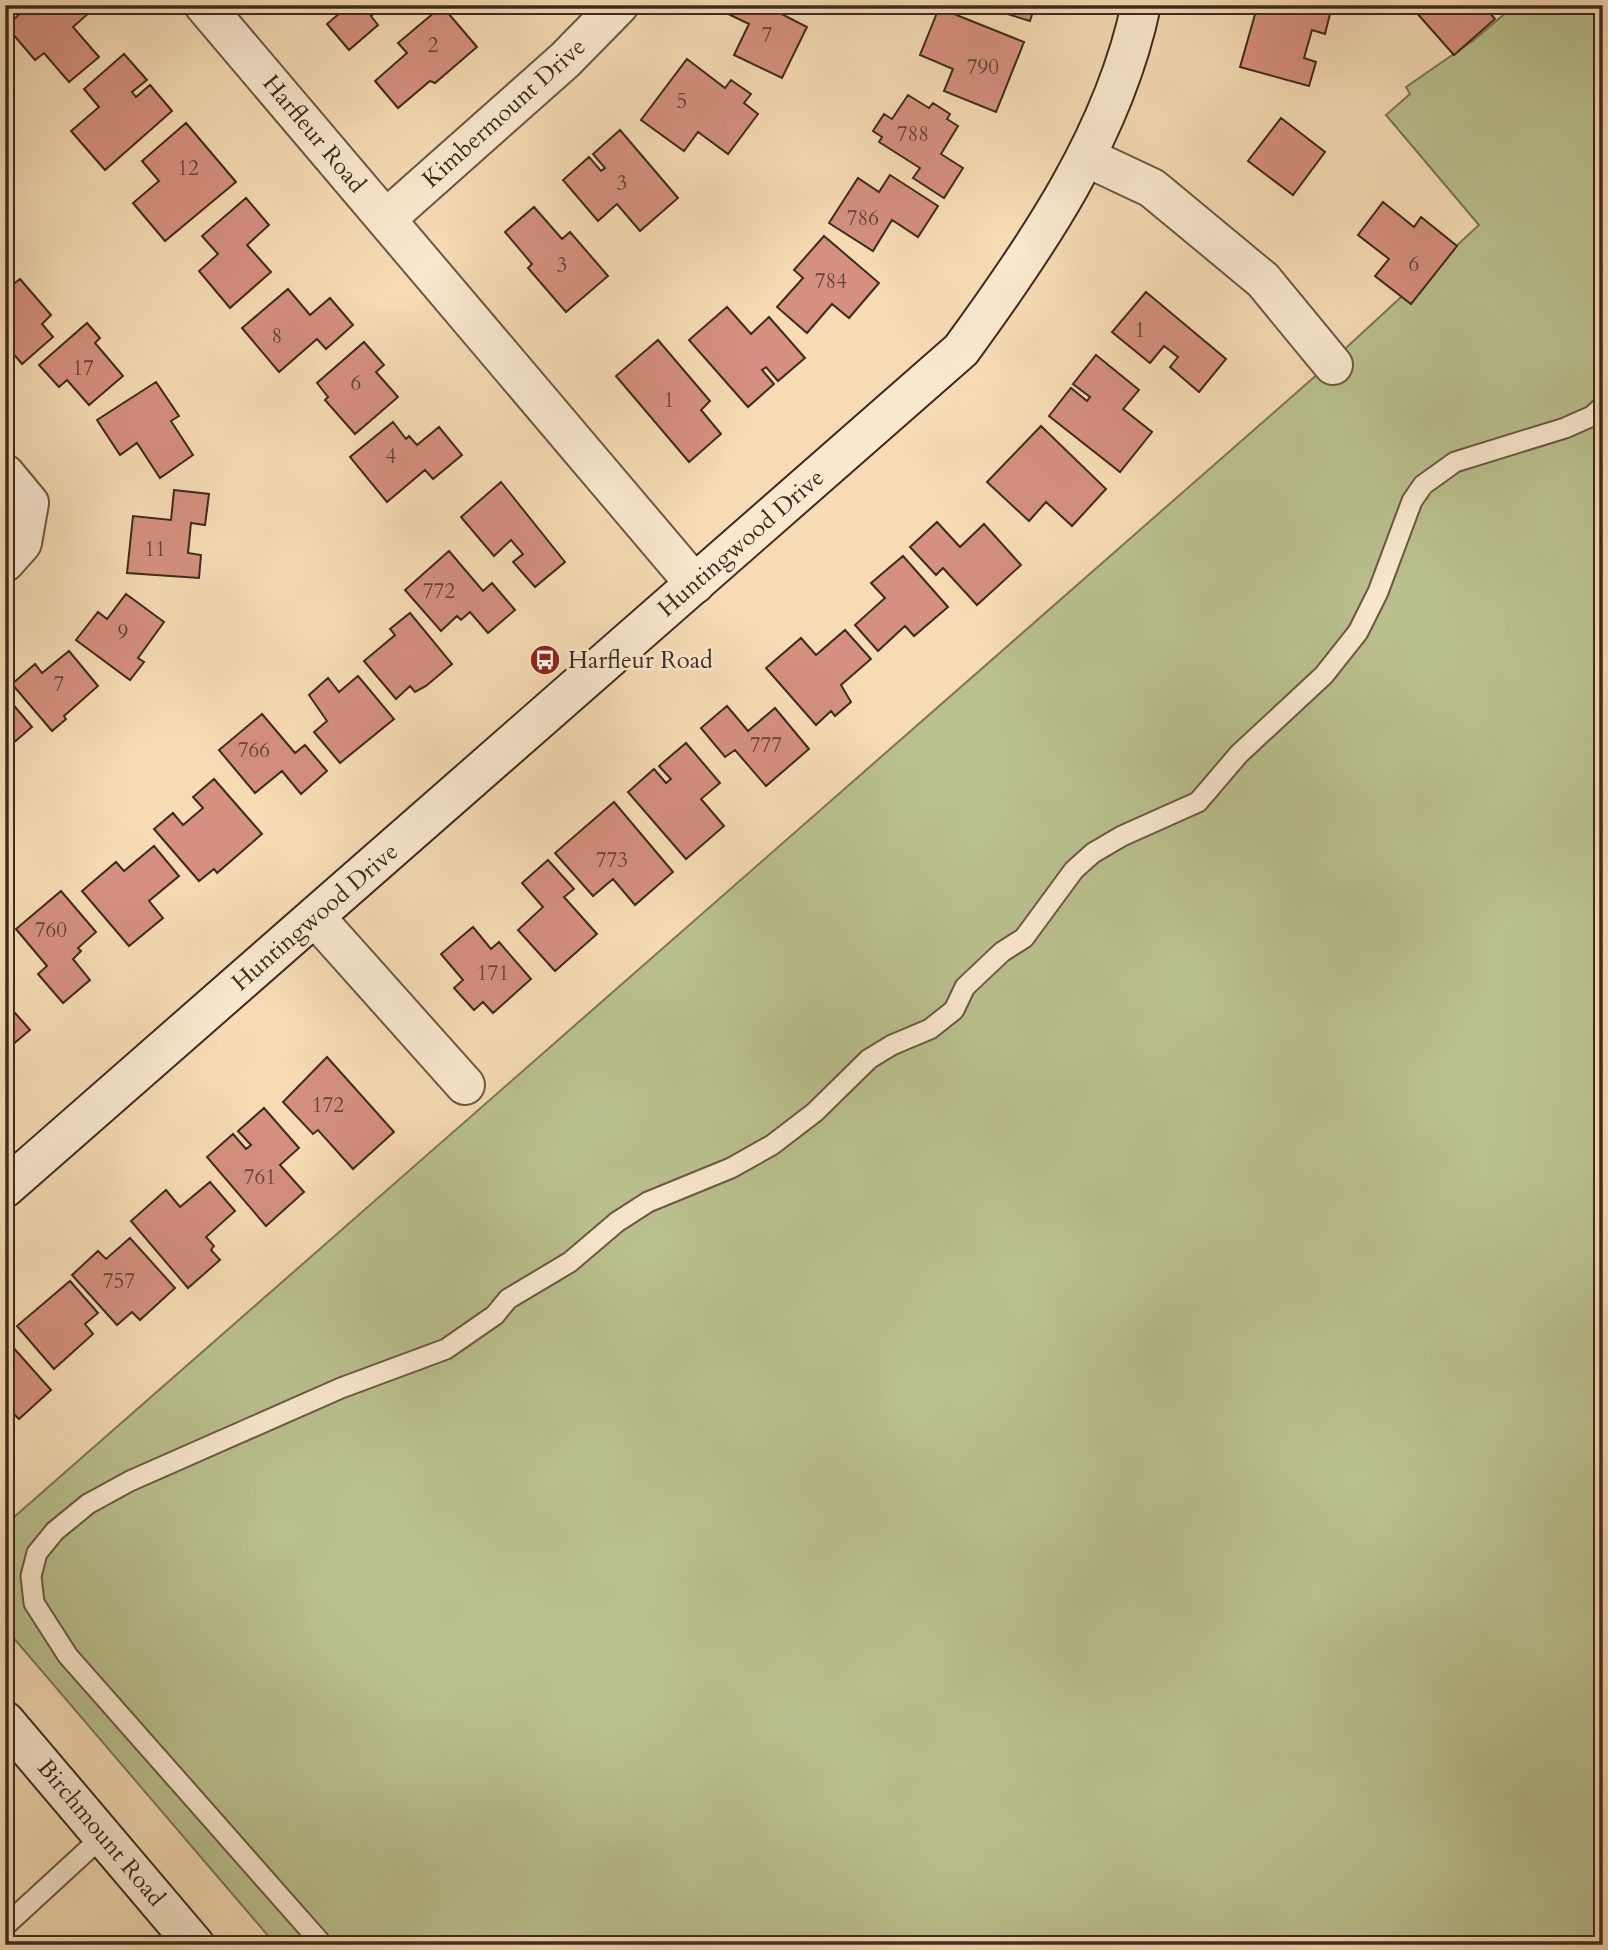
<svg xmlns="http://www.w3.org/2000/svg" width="1608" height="1950" font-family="Cardo,serif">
  <rect width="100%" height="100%" fill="#f6dbb4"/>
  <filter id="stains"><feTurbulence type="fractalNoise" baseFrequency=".00286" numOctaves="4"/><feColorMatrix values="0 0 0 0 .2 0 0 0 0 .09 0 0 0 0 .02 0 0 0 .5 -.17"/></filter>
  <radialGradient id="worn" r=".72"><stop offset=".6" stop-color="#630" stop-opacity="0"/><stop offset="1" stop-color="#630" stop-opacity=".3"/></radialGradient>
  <!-- green -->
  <path fill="#bac18f" stroke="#7c7657" stroke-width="2" d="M1515,5H1603V1945H276L5,1628V1525L1320,372L1479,225L1386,115L1410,94L1406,87L1474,40Z"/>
  <!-- building -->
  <path fill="#d5907f" stroke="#3e2b1f" stroke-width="2" d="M30,5H84L90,12L73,27L99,57L69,82L44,53L35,60L6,26Z
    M349,5H384L371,16L378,25L349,50L327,24Z
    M723,5H764L807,27L782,78L734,55L749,24L720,10Z
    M978,5H1035L1030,21Z
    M1262,5H1299L1330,14L1325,34L1312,30L1304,58L1316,62L1309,86L1240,67L1256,11L1260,12Z
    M1422,5H1483L1495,19L1454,55L1415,11Z
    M442,6L477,47L435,83L430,81L398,108L375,81L407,53L398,43Z
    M939,8L1024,42L996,112L944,91L953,69L920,55Z
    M124,54L147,80L132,92L136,97L150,85L172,111L105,170L71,131L99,107L84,89Z
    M687,59L725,88L731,80L751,94L744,103L758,114L728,154L698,132L684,151L641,120Z
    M908,95L929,108L933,103L950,114L947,119L958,126L941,154L963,168L944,198L913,178L920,168L879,142L882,137L873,131L884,114L892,119Z
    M1281,118L1325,152L1293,195L1248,161Z
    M186,123L236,182L165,241L133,203L159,181L142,161Z
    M620,130L678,198L640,231L617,204L598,221L563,180L589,157L601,171L605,168L593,154Z
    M890,175L938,206L918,237L892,220L873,251L829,223L858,178L879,192Z
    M246,198L269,225L247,245L271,272L230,308L199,271L218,254L202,236Z
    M1383,202L1414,227L1421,217L1457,246L1411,304L1375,276L1389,259L1358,235Z
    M534,207L562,239L570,232L608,276L566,312L528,268L532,264L505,232Z
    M824,236L879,283L849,318L832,304L807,333L777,307L803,278L794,270Z
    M20,279L51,315L42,324L53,337L22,364L5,344V291Z
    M288,289L310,315L330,298L353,325L326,349L317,339L279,372L242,328Z
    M1146,292L1226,359L1199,392L1170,367L1178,357L1164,346L1150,363L1112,332Z
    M727,307L751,334L769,317L805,358L778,381L766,367L762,370L774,384L748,407L689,340Z
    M87,323L100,338L95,343L123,376L89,405L67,380L59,387L39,365Z
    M658,340L710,401L701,410L721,434L689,462L616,376Z
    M364,342L384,365L376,372L398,397L355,434L325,400L328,397L317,383Z
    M1096,355L1139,390L1123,409L1152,432L1120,472L1049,416L1071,388L1087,401L1090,397L1073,384Z
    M156,382L179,416L171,421L193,455L160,478L137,443L120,455L97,420Z
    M393,422L406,439L409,436L417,445L439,427L462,455L433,479L425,470L387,502L350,457Z
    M1041,426L1106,489L1072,526L1046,502L1029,521L987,482Z
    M501,482L565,562L535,587L513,562L523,554L511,540L494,556L461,517Z
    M174,490L209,494L205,525L191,523L188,553L201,555L199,578L127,573L133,516L171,520Z
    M937,522L960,547L984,524L1021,565L977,605L943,568L936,575L910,547Z
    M449,551L483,591L492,583L515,610L488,633L470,612L461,620L457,616L441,631L405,590Z
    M903,556L948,607L914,636L905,626L878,651L855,625L885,598L871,583Z
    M126,594L164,622L138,658L144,662L130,680L76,640L98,612L107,619Z
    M410,613L452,664L426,686L415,692L410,686L396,699L364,661L395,635L390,629Z
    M845,630L871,659L841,685L851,702L835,716L831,711L816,725L766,668L801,638L816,655Z
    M69,651L98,686L64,716L66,719L52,731L12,684L35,664L42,673Z
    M358,676L394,719L340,763L314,732L327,721L309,695L328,678L339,692Z
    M5,695L32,727L5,750Z
    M727,706L748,731L775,708L809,749L766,786L735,750L725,757L701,728Z
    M262,714L295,753L305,745L327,771L301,794L282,771L255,793L219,750Z
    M686,743L720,783L701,799L724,826L686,859L628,792L654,769L666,783L671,779L659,766Z
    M214,779L262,834L217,873L214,869L199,881L154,829L173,813L183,825L203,808L193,797Z
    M614,802L673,872L635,905L613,879L593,896L555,853Z
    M154,846L179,876L149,901L163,918L129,946L82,891L116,862L124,871Z
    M548,860L574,889L564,897L597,934L555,971L518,930L543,907L522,883Z
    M61,891L96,932L78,948L81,951L73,959L90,980L63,1003L38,974L47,966L16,929Z
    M473,927L491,949L499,942L531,979L493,1013L483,1002L474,1010L454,988L463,980L441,954Z
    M8,1005L30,1030L5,1051V1007Z
    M327,1057L394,1132L353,1169L318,1130L313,1134L283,1102Z
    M264,1108L299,1148L280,1165L304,1192L266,1226L207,1157L233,1134L246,1149L251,1145L238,1131Z
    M210,1182L235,1211L206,1237L214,1246L211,1250L220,1260L188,1288L131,1221L166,1190L180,1207Z
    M130,1238L175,1288L140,1320L132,1312L117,1325L72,1275L98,1251L106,1259Z
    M70,1281L98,1313L85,1324L93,1334L54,1369L17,1326Z
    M11,1345L51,1390L19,1419L13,1413L5,1420V1350Z"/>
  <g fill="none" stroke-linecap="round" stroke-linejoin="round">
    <!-- lane casing -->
    <g stroke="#6c5744" stroke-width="23">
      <path id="lane" d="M5,1926L104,1835
        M323,1945L68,1656L34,1603L31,1576L37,1553L55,1531L88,1504L130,1481L341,1388L446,1349L495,1315L508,1299L570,1262L617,1222L648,1202L731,1168L772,1145L815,1112L869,1059L892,1045L930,1029L954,1010L965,987L1002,952L1024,938L1074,870L1093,853L1122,836L1198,802L1239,754L1324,675L1358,632L1378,592L1412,501L1423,485L1455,462L1565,428L1592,416L1603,406"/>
    </g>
    <!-- street casing -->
    <g stroke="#6c5744" stroke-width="42">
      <path id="street" d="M204,5L695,584
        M1086,157L1152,188L1263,280L1333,365
        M386,219L565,60L619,5
        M5,474L29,503L22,543L5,562
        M315,917L465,1085"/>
    </g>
    <!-- secondary casing -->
    <g stroke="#3e2b1f" stroke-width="42">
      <path id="secondary" d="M5,1188L961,350C1037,246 1114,134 1141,5
        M5,1721L195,1945"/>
    </g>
    <!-- lane -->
    <use href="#lane" stroke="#f9e8ce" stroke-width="19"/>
    <!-- street -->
    <use href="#street" stroke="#f9e8ce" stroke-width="38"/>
    <!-- secondary -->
    <use href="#secondary" stroke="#f9e8ce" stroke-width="38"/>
  </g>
  <!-- icons -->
  <defs>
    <g id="bus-disc" transform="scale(1.575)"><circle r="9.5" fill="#8f2418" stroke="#f9e8ce"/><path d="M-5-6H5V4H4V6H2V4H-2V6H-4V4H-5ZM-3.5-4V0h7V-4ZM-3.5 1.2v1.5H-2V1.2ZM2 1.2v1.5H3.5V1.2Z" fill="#fff"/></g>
  </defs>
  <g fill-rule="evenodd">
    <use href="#bus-disc" x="545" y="660"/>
  </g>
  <g text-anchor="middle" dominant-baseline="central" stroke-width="5" stroke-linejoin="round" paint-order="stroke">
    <!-- number labels -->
    <g font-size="21" fill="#644437">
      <text x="767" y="35">7</text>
      <text x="433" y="45">2</text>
      <text x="983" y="67">790</text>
      <text x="682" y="101">5</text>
      <text x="913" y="134">788</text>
      <text x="188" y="168">12</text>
      <text x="622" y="183">3</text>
      <text x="863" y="218">786</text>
      <text x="1414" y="264">6</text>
      <text x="562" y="265">3</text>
      <text x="831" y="281">784</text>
      <text x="1140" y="330">1</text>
      <text x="277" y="336">8</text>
      <text x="83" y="368">17</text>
      <text x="356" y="383">6</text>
      <text x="669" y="400">1</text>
      <text x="391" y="456">4</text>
      <text x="155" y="549">11</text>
      <text x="439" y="591">772</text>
      <text x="123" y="632">9</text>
      <text x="59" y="684">7</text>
      <text x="766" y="745">777</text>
      <text x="254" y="750">766</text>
      <text x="612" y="860">773</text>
      <text x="51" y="930">760</text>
      <text x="493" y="973">171</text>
      <text x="328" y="1105">172</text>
      <text x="260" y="1177">761</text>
      <text x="119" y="1281">757</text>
    </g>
    <!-- street labels -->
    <g font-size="24" fill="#3e2b1f" stroke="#f9e8ce">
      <text transform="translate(504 113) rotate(-42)">Kimbermount Drive</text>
      <text transform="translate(314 134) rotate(50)">Harfleur Road</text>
      <text transform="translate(741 543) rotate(-41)">Huntingwood Drive</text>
      <text transform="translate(315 917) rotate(-41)">Huntingwood Drive</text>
      <text transform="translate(101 1833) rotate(50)">Birchmount Road</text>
    </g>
    <!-- poi labels -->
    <g font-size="24" fill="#3e2b1f" stroke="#f9e8ce" text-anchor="start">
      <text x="568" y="660">Harfleur Road</text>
    </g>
  </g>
  <!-- margin -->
  <rect width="1608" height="1950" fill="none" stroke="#f6dbb4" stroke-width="28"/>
  <rect x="7" y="7" width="1594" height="1936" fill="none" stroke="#3e2b1f" stroke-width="3.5"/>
  <rect x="14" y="14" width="1580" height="1922" fill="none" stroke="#3e2b1f" stroke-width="2"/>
  <rect width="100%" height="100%" filter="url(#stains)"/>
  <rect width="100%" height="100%" fill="url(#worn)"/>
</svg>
